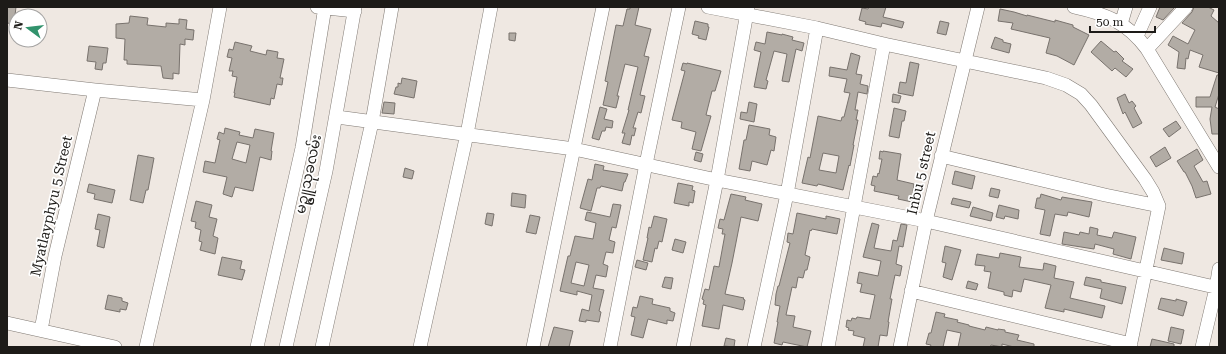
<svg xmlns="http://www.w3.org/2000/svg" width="1226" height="354" font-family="'Roboto Serif','Noto Sans Myanmar',serif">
  <rect width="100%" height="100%" fill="#efe8e2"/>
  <!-- building -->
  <path fill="#b2aca5" stroke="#78726d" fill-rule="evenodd" d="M7,7H16L14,24L7,23Z
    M630,7H639L635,25L651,29L644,56L649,57L640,95L645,96L641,113L638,112L633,128H636L634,136L632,135L630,145L622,143L625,133H622L629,110H628L638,67L625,64L617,96H619L616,108L603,105L608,82L605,81L616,25L623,26L627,9H630Z
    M869,7H886L883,17L904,22L902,28L882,23L881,27L865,24L866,22L859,20L862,8L868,9Z
    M1160,7H1175L1163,20L1156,17Z
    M1194,7H1208L1214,10L1211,16L1219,23V73L1199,67L1203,55L1190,50L1188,59L1186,58L1185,69L1177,68L1179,52L1168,45L1173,36L1188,44L1195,30L1182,23L1192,12Z
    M1000,9L1014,12L1027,16V15L1055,22V20L1073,25V27L1089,35L1074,65L1057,56L1046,53L1050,38L1011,29L1013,23L998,21Z
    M130,16L148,18L147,25L166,27V23L179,24V19L187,20L186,29L194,30L193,40L185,39V45L180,44L179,74L173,73V79L163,78L161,66L127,64V60H124L125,39L116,38V24L129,23Z
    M695,21L708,24V27H709L706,40L698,38L699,36L692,34Z
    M940,21L949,23L946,35L937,33Z
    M767,32L782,35V34L793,37L792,40L804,43L802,51L796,49L789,82L782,81L787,54L774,51L766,80L768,81L766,89L754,87L761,52L754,50L756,42L765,44Z
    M509,33H516L515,41L509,40Z
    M995,37L1003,40V42L1011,44L1009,53L991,48Z
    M1101,41L1114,52L1116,51L1124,59L1122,61L1133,69L1126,77L1115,68L1112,71L1091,52Z
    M235,42L252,46L250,51L266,55L267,50L278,52L277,58L284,59L280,78H283L282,85L277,84L274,99L271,98L270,105L234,97L235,93H234L237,77L232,76L233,71H229L232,58L227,57L229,49L233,50Z
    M89,46L108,48L106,63H103L102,70L95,69L96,62L87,61Z
    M851,53L860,56L856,74L862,75L860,84L868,86L867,94L858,92L855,110H858L856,120H858L853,145H854L850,166L849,165L843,190L818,184L817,186L802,183L808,157L810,158L818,116L841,121L842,117H844L850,93L844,92L847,79L829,76L830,67L847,70ZM823,153L839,156L836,173L819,170Z
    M910,62L919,64L913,96L898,93L900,82L906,83Z
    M683,63L687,64V63L721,71L715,91H712L706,115L711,116L701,151L692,149L696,132L681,128L682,122L672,120L685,71L681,70Z
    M1217,75H1219V94L1215,107L1219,109V134H1212L1210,119L1212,107H1196V97H1210Z
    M402,78L417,81L414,98L394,94L396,87H398V83L401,84Z
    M893,94L901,96L899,103L892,102Z
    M1125,94L1129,103L1132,101L1136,106L1134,108L1142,123L1133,128L1125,112L1123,114L1117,98Z
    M384,102L395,103L394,114L382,113Z
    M749,102L757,104L754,122L740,119L741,112L747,113Z
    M600,107L607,109L604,119L613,121L612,128L606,127L605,131H602L599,140L592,138Z
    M894,108L906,111L904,121H902L899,138L889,136Z
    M1176,121L1181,128L1169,137L1163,129Z
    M749,125L770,129L769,135L776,137L774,151L771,150L767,165L752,161L750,171L739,169L744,140H746Z
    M225,128L240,132L239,135L253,138L255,129L274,133L271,151H272L271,160L260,157L253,191L235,187L232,197L223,194L227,177L203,172L205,161L215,163L220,140L217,139L219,132L224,134ZM237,142L250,145L246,163L232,159Z
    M1165,147L1171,158L1156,167L1150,157Z
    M1197,149L1203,160L1194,166L1203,182L1207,181L1211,194L1196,198L1192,186L1185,172H1184L1177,161Z
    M880,151L883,152V151L901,154L897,180L914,184L913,191L915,192L912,202L898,199L899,196L874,191L875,186L871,185L873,176L877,177L878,173L879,174L882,159H879Z
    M696,152L703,154L701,162L694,160Z
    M138,155L154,158L148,190H146L143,203L130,200Z
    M595,164L604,166L603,170L628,174L625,182H624L622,191L601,186L600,188H597L591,211L580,208L588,179L592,180Z
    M405,168L414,171L412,179L403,177Z
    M955,171L975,176L972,189L952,184Z
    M678,183L693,186L692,190L695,191L693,203L689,202V206L674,203Z
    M89,184L115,190L112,203L94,199L95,194L87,192Z
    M991,188L1000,190L998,198L989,196Z
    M512,193L526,195L525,208L511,206Z
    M731,194L746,197L745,200L762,204L758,221L741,217L732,263L725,294L744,298L743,299L745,300L743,310L723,305L719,329L702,326L706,305L703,304L704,300L702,299L705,289L709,290L714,266L719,267L725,234H722L723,229L718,228L720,219L724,220Z
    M1041,194L1061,200L1062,197L1092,202L1089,217L1068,212L1067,216L1055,214L1050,236L1040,234L1045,210L1035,208L1037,198H1040Z
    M953,198L971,202L969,208L951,204Z
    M196,201L212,205L209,217L217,219L213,236L218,238L215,254L200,250L202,242L199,241L201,230L195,228L196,222L191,221Z
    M613,204L621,205L616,228L612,227L609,240L615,242L613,253L606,252L603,264L608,266L606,277L596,275L593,288L604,290L599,311L601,312L599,322L586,320V322L579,321L582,309L589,311L592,295L577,291V295L560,291L568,256H570L575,236L593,239L596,223L585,220L587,212L610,217ZM576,262L589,265L584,286L571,283Z
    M999,205L1019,210L1018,219L1005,216L1004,219L996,217Z
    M973,207L993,213L991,221L970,216Z
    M487,213L494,214L492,226L485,224Z
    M797,213L826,219V216L840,219L837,234L812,229L811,231L810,230L805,255L810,257L807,270H805L803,278L798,277L796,288L792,287L786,315L795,316L793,327L811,331L807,347L783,342L782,345L774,343L778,322H777L780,306L775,305L776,294L778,286H779L790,243L787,242L788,233L793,234Z
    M98,214L110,217L104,248L97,246L100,230L95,229Z
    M530,215L540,217L536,234L526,232Z
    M654,216L667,219L662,242L659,241L657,249L655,248L652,262L643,260L648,238H647L649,227L651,228Z
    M872,223L879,225L874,248L891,251L893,240L897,241L901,224L907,225L903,247L899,246L896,264L902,266L900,276L895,275L890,299H892L888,322H889L887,336L880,335L878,347H863L865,338L853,335L854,331L848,330L849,328L846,327L847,320L851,321L852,318L856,319L857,317L870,319L875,295L860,292L862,284L857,283L859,272L878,276L881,261L863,257Z
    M1090,227L1098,229L1097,235L1112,238L1114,232L1136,237L1131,259L1113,254L1114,249L1095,244L1094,249L1062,244L1064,232L1079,235L1080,232L1089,234Z
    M675,239L686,242L683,253L672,250Z
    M945,246L961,250L952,280L943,277L946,263L942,262Z
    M1164,248L1184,253L1182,264L1161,260Z
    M1000,253L1021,257L1019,267L1043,270L1044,263L1056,266L1054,278L1074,282L1070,298L1105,306L1102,318L1064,309V312L1045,308L1051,285L1024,279L1021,292L1013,290L1012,297L1004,295V292L988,288L991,272L984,271L985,266L975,265L977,254L999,258Z
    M222,257L242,261L240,269L245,270L242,280L218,275Z
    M637,260L648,263L646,270L635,267Z
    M665,277L673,278L671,289L662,287Z
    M1086,277L1101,280V282L1126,287L1122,304L1100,298L1102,289L1084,285Z
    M968,281L978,284L976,290L966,288Z
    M108,295L122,298V301L128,303L126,310L120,309V312L105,309Z
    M640,296L653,299L652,304L670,308V311L675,313L673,321L667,320V324L648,319L643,338L631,335L635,317L631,316L633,307L637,308Z
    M1161,298L1176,301V299L1187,302L1183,316L1158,309Z
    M936,312L945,314L944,317L958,320L957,322L969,325V326L985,330L986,327L998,330V329L1005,330V332L1019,335L1017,340L1034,344V347H1014L1002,344V347L991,345L990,347H958L961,333L947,330L943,347H930L931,345L926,344L929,333H931Z
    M554,327L573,331L569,347H548Z
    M1171,327L1184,330L1181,344L1168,341Z
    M726,338L735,340L734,347L724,346Z
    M1152,339L1174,344V347H1150Z"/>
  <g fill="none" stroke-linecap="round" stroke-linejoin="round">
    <!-- minor casing -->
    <g stroke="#807a74" stroke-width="14">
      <path id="minor" d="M317,7L355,11
        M708,7L817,28L884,44L1046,78L1066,85L1081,94L1091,105L1145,179L1153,192L1159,206L1130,347
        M1074,7C1106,14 1127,22 1147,49L1219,167
        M1121,24L1126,7
        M1137,36L1150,7
        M1147,49L1186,7
        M7,80L95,90L203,100
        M337,117L574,149L717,180L926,221L1219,288
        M941,156L1105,195L1159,206
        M911,291L1131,344
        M7,323L115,347
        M41,330L55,256L95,90
        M146,347L203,100L220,7
        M257,347L302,148L325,7
        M286,347L326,171L355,7
        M322,347L372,122L392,7
        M420,347L467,134L491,7
        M533,347L603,7
        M610,347L646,164L679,7
        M683,347L717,180L748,7
        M754,347L787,194L817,28
        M828,347L884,44
        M900,347L926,221L978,7
        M1202,347L1216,288L1219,269"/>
    </g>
    <!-- minor -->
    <use href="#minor" stroke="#fff" stroke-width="13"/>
  </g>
  <g text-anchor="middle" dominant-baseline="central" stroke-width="3.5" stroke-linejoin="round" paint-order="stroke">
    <!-- street labels -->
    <g font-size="14" fill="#1d1b18" stroke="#fff">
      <text transform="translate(921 173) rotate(-77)">Inbu 5 street</text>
      <text transform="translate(308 174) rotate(-78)">မဥ္ဇူသုခလမ်း</text>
      <text transform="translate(51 206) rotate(-77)">Myatlayphyu 5 Street</text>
    </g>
  </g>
  <!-- border -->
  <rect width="1226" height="354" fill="none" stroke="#1d1b18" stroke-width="16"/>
  <!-- north arrow -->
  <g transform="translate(28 28) rotate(285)"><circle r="19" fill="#ffffff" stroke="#a5a4a3"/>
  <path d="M0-3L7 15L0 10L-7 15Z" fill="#32936d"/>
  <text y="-6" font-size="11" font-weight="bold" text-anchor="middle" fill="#1d1b18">N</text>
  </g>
  <!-- scale -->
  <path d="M1090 26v6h65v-6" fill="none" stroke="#1d1b18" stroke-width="2"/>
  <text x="1096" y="26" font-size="12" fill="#1d1b18" stroke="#ffffff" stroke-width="3" paint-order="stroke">50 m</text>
</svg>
